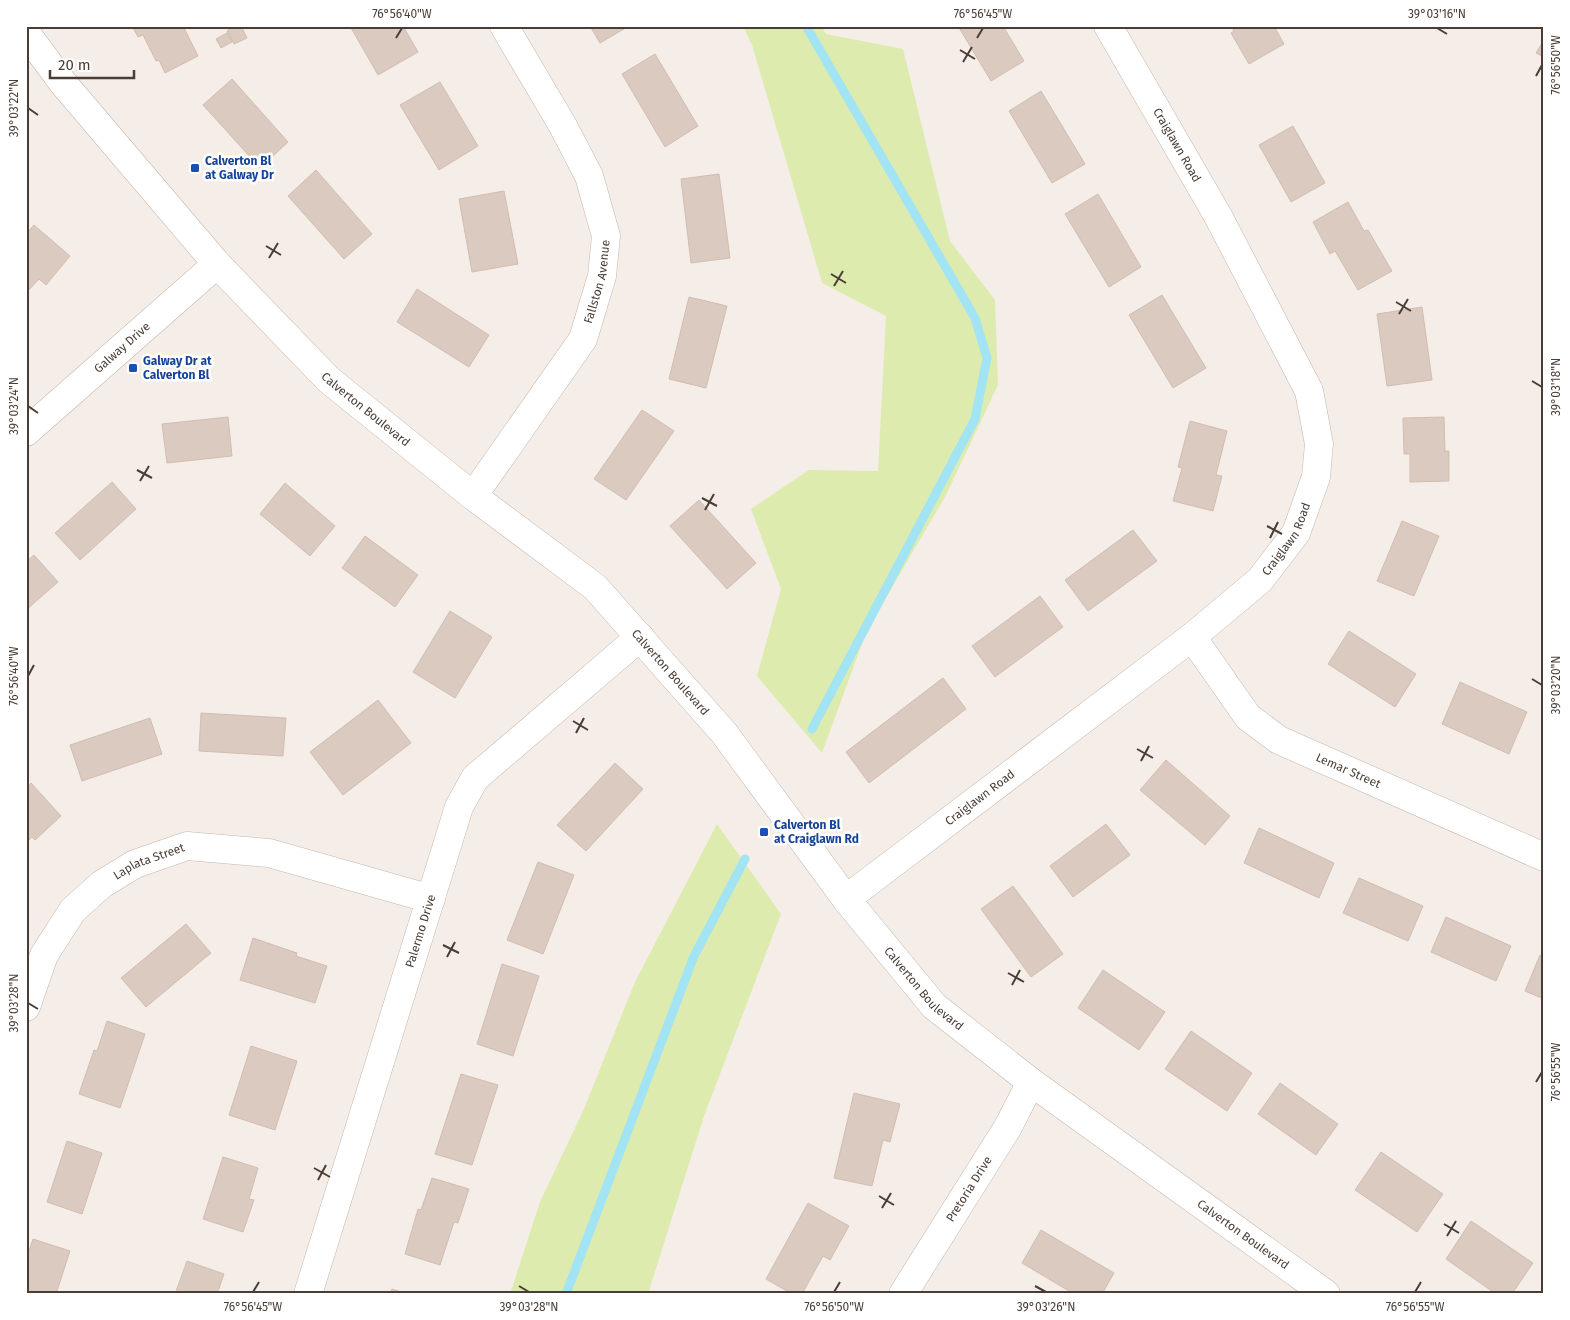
<svg xmlns="http://www.w3.org/2000/svg" width="1570" height="1320" font-family="'Fira Sans',sans-serif">
  <rect width="100%" height="100%" fill="#f5eee8"/>
  <!-- green -->
  <path fill="#ddebaf" d="M743,26H821L826,34L903,49L950,241L995,300L998,385L946,495L867,630L822,753L757,676L781,589L751,509L809,470L878,471L886,316L822,283L752,45Z
    M717,824L781,914L704,1116L648,1294H510L540,1202L583,1111L635,982Z"/>
  <g fill="none" stroke-linecap="round" stroke-linejoin="round">
    <!-- stream -->
    <path stroke="#a2e4f4" stroke-width="9" d="M806,26L975,318L987,358L975,419L812,729
      M566,1294L694,956L745,859"/>
  </g>
  <!-- building -->
  <path fill="#dacac0" stroke="#d2bdb0" d="M132,26H183L198,56L165,73L159,60L156,61L143,35L138,37Z
    M235,26H241L247,38L234,44L227,31Z
    M350,26H403L418,52L378,75Z
    M590,26H629L600,43Z
    M958,26H1003L1024,61L991,81Z
    M1231,26H1274L1284,44L1249,64L1231,33L1234,31Z
    M227,33L232,42L221,48L216,39Z
    M1544,40V57L1536,53Z
    M655,54L698,126L665,147L622,74Z
    M232,79L288,142L260,168L203,105Z
    M440,82L478,146L439,170L400,105Z
    M1041,91L1085,164L1052,183L1009,111Z
    M1293,126L1325,183L1291,202L1259,145Z
    M316,170L372,234L344,259L288,196Z
    M719,174L730,258L691,263L681,179Z
    M504,191L518,264L472,272L459,199Z
    M1098,194L1141,267L1109,287L1065,214Z
    M1348,202L1364,231L1368,230L1392,271L1358,290L1335,251L1330,254L1313,222Z
    M34,225L70,256L46,285L39,279L26,293V234Z
    M417,289L489,335L469,367L397,322Z
    M1162,295L1206,368L1173,388L1129,315Z
    M689,297L727,306L706,388L669,379Z
    M1422,307L1432,380L1387,386L1377,314Z
    M642,410L674,431L626,500L594,479Z
    M228,417L232,456L167,463L162,424Z
    M1444,417L1445,451H1449V481L1410,482V454H1404L1403,418Z
    M1190,421L1227,431L1216,475L1222,476L1213,511L1173,501L1182,468L1178,467Z
    M112,482L136,509L80,560L55,533Z
    M285,483L335,526L310,556L260,514Z
    M699,500L756,563L727,589L670,526Z
    M1402,521L1439,536L1414,596L1377,581Z
    M1133,530L1157,561L1088,611L1065,580Z
    M365,536L418,575L395,607L342,568Z
    M34,555L58,582L26,610V562Z
    M1040,596L1063,627L995,677L972,646Z
    M450,611L492,637L455,698L413,672Z
    M1349,631L1416,674L1395,707L1328,664Z
    M943,678L966,709L869,783L846,752Z
    M1460,682L1527,712L1509,754L1442,724Z
    M378,700L411,743L343,795L310,752Z
    M201,713L286,718L283,756L199,751Z
    M150,718L162,754L82,781L70,745Z
    M1166,760L1230,816L1205,845L1140,790Z
    M615,763L643,789L586,851L557,825Z
    M31,783L61,816L35,840L32,837L26,843V788Z
    M1106,824L1130,855L1073,897L1050,866Z
    M1259,828L1334,863L1319,898L1244,863Z
    M538,862L574,875L543,954L507,940Z
    M1359,878L1423,906L1408,941L1343,913Z
    M1013,886L1063,954L1031,977L981,909Z
    M1446,917L1511,946L1496,981L1431,952Z
    M186,924L211,953L146,1007L121,978Z
    M253,938L297,953L296,956L327,966L315,1003L240,980Z
    M1540,955L1544,957V999L1525,991Z
    M502,964L539,976L513,1056L477,1044Z
    M1103,970L1165,1012L1139,1050L1078,1008Z
    M107,1021L145,1034L120,1108L79,1094L94,1050L97,1051Z
    M1191,1031L1252,1073L1227,1111L1165,1069Z
    M251,1046L297,1061L275,1130L229,1115Z
    M461,1074L498,1085L472,1165L435,1154Z
    M1280,1083L1338,1124L1316,1155L1258,1114Z
    M854,1093L900,1104L890,1142L883,1140L872,1186L834,1178Z
    M67,1141L102,1153L82,1214L47,1202Z
    M1381,1152L1443,1194L1417,1232L1355,1190Z
    M223,1157L258,1168L249,1199L254,1200L243,1232L203,1219Z
    M432,1178L469,1189L458,1223L454,1222L440,1265L405,1254L418,1209L421,1210Z
    M808,1203L849,1226L830,1260L823,1256L802,1294H792L766,1279Z
    M1471,1221L1533,1263L1512,1294H1496L1446,1259Z
    M1041,1230L1114,1273L1102,1294H1074L1022,1263Z
    M33,1239L70,1251L56,1294H26V1260Z
    M187,1261L224,1274L217,1294H175Z
    M392,1289L407,1294H390Z"/>
  <g fill="none" stroke-linecap="round" stroke-linejoin="round">
    <!-- minor casing -->
    <g stroke="#c4b7ad" stroke-width="29">
      <g id="minor">
        <path id="s1" d="M473,496L583,339L602,276L606,236L589,176L563,126L504,26"/>
        <path id="s2" d="M1192,637L1248,717L1279,740L1544,857"/>
        <path id="s3" d="M846,899L1192,637L1260,580L1296,533L1316,477L1319,444L1309,391L1218,216L1108,26"/>
        <path id="s4" d="M26,1007L44,955L73,910L102,884L135,864L187,846L269,853L431,899"/>
        <path id="s5" d="M308,1294L459,807L475,778L640,637"/>
        <path id="s6" d="M903,1294L1008,1127L1031,1082"/>
      </g>
    </g>
    <!-- tertiary casing -->
    <g stroke="#c4b7ad" stroke-width="29">
      <g id="tertiary">
        <path id="s7" d="M26,33L63,83L217,264L329,380L473,496L595,587L724,733L846,899L934,1006L1031,1082L1326,1294"/>
        <path id="s8" d="M26,432L217,264"/>
      </g>
    </g>
    <!-- minor -->
    <use href="#minor" stroke="#fff" stroke-width="28"/>
    <!-- tertiary -->
    <use href="#tertiary" stroke="#fff" stroke-width="28"/>
  </g>
  <!-- ticks -->
  <path fill="none" stroke="#493d36" stroke-width="2" d="M1437,28L1447,34M396,38L402,28M977,38L983,28M960,50L975,59M963,62L972,47M1536,76L1542,65M28,108L38,115M266,246L281,255M269,258L278,243M831,274L846,283M834,286L843,271M1396,302L1411,311M1399,314L1408,299M1532,381L1542,387M28,406L38,413M137,470L152,478M140,481L149,466M702,498L717,506M705,510L714,494M1267,526L1282,534M1270,538L1278,522M28,676L34,665M1532,679L1542,685M573,721L588,730M576,733L584,718M1137,749L1153,758M1141,761L1149,746M443,945L459,953M447,957L455,942M1008,973L1024,982M1012,985L1020,970M28,1003L38,1009M1536,1082L1542,1072M314,1168L330,1177M318,1180L326,1165M879,1196L894,1205M882,1208L891,1193M1444,1224L1459,1233M1447,1236L1456,1221M519,1286L529,1292M1035,1286L1046,1292M253,1292L259,1282M834,1292L840,1282M1415,1292L1421,1282"/>
  <!-- markers -->
  <g fill="#1a4fb4" stroke="#fff" stroke-width="2">
    <rect x="190" y="163" width="10" height="10" rx="2.5"/>
    <rect x="128" y="363" width="10" height="10" rx="2.5"/>
    <rect x="759" y="827" width="10" height="10" rx="2.5"/>
  </g>
  <g text-anchor="middle" dominant-baseline="central" stroke-width="5" stroke-linejoin="round" paint-order="stroke">
    <!-- street labels -->
    <g font-size="12" fill="#493d36" stroke="#fff">
      <text transform="translate(1177 145) rotate(60)">Craiglawn Road</text>
      <text stroke="none"><textPath href="#s1" startOffset="251">Fallston Avenue</textPath></text>
      <text stroke="none"><textPath href="#s8" startOffset="128">Galway Drive</textPath></text>
      <text stroke="none"><textPath href="#s7" startOffset="508">Calverton Boulevard</textPath></text>
      <text stroke="none"><textPath href="#s3" startOffset="572">Craiglawn Road</textPath></text>
      <text stroke="none"><textPath href="#s7" startOffset="912">Calverton Boulevard</textPath></text>
      <text stroke="none"><textPath href="#s2" startOffset="212">Lemar Street</textPath></text>
      <text stroke="none"><textPath href="#s3" startOffset="168">Craiglawn Road</textPath></text>
      <text stroke="none"><textPath href="#s4" startOffset="200">Laplata Street</textPath></text>
      <text stroke="none"><textPath href="#s5" startOffset="380">Palermo Drive</textPath></text>
      <text stroke="none"><textPath href="#s7" startOffset="1318">Calverton Boulevard</textPath></text>
      <text stroke="none"><textPath href="#s6" startOffset="124">Pretoria Drive</textPath></text>
      <text stroke="none"><textPath href="#s7" startOffset="1722">Calverton Boulevard</textPath></text>
    </g>
    <!-- transit labels -->
    <g font-size="12" font-weight="bold" fill="#164399" stroke="#fff" text-anchor="start">
      <text x="205" y="161">Calverton Bl<tspan x="205" dy="14">at Galway Dr</tspan></text>
      <text x="143" y="361">Galway Dr at<tspan x="143" dy="14">Calverton Bl</tspan></text>
      <text x="774" y="825">Calverton Bl<tspan x="774" dy="14">at Craiglawn Rd</tspan></text>
    </g>
  </g>
  <!-- border -->
  <rect width="1570" height="1320" fill="none" stroke="#ffffff" stroke-width="55"/>
  <!-- scale -->
  <path d="M50 70v8h84v-8" fill="none" stroke="#493d36" stroke-width="2.5"/>
  <text x="58" y="70" font-size="15" fill="#493d36" stroke="#ffffff" stroke-width="4" paint-order="stroke">20 m</text>
  <rect x="28" y="28" width="1514" height="1264" fill="none" stroke="#493d36" stroke-width="2"/>
  <g font-size="12" text-anchor="middle" fill="#493d36">
    <text x="402" y="18">76°56'40"W</text>
    <text x="983" y="18">76°56'45"W</text>
    <text x="1437" y="18">39°03'16"N</text>
    <text transform="translate(1556 65) rotate(-90)" y="4">76°56'50"W</text>
    <text transform="translate(14 108) rotate(-90)" y="4">39°03'22"N</text>
    <text transform="translate(1556 387) rotate(-90)" y="4">39°03'18"N</text>
    <text transform="translate(14 406) rotate(-90)" y="4">39°03'24"N</text>
    <text transform="translate(14 676) rotate(-90)" y="4">76°56'40"W</text>
    <text transform="translate(1556 685) rotate(-90)" y="4">39°03'20"N</text>
    <text transform="translate(14 1003) rotate(-90)" y="4">39°03'28"N</text>
    <text transform="translate(1556 1072) rotate(-90)" y="4">76°56'55"W</text>
    <text x="253" y="1311">76°56'45"W</text>
    <text x="529" y="1311">39°03'28"N</text>
    <text x="834" y="1311">76°56'50"W</text>
    <text x="1046" y="1311">39°03'26"N</text>
    <text x="1415" y="1311">76°56'55"W</text>
  </g>
</svg>
